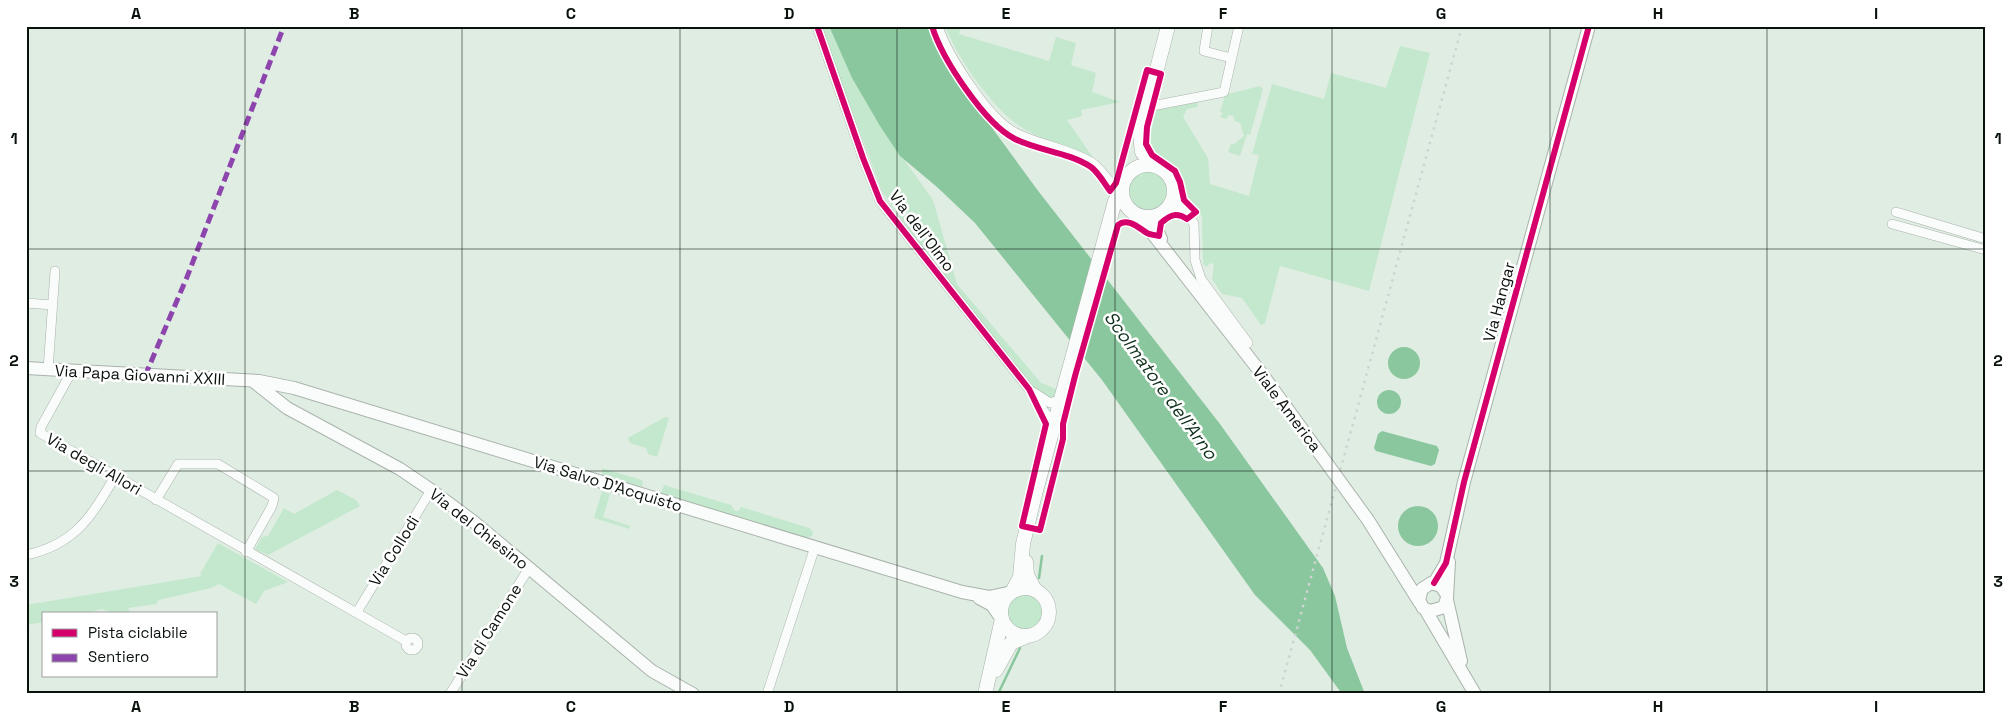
<svg xmlns="http://www.w3.org/2000/svg" width="2012" height="720" font-family="'Space Grotesk',sans-serif">
  <rect width="100%" height="100%" fill="#e0ede3"/>
  <!-- green -->
  <path fill="#c3e8cd" d="M820,26H829L852,78L880,126L933,200L957,284L1041,383L1059,390L1058,396C1037,405 1020,369 1010,355L1006,353L910,232L882,191Z
    M945,26H961L959,34L1049,61L1056,37L1076,43L1071,65L1096,73L1092,92L1120,102L1081,110L1082,116L1067,120L1096,162C1073,151 1048,142 1026,130C996,114 957,58 945,26Z
    M1400,46L1430,53L1369,291L1280,266L1265,323L1261,325L1242,298L1222,294L1212,279L1214,264L1210,263L1206,267L1203,263L1202,216L1186,197L1182,177L1175,166L1155,153L1149,144L1148,133L1154,109L1197,101L1198,107L1187,109L1183,117L1208,158L1210,184L1249,196L1259,155L1252,154L1272,84L1324,99L1331,73L1386,88Z
    M1260,86L1263,89L1250,135L1247,134L1240,156L1228,152L1231,144H1234L1244,136L1240,123L1235,121L1233,116L1229,115L1226,119L1220,117L1223,113L1220,112L1225,95Z
    M1127 191a21 21 0 1 1 42 0a21 21 0 1 1-42 0Z
    M665,417L669,418L657,457L648,454L646,448L630,443L628,438Z
    M602,468L642,480L643,487L602,476Z
    M664,485L731,505L735,511H738L741,507L809,528L813,532L812,536L806,538L664,495L661,493Z
    M337,490L356,500L360,506L268,555L255,549L262,537L268,536L284,508L294,514Z
    M602,491L610,494L603,517L630,526V529L594,518Z
    M218,543L288,582L264,591L256,604L219,584L211,588L159,600L156,604L128,608L131,614H115L102,609L83,614H44V622L26,625V605L202,576L200,574Z
    M1005 612a20 20 0 1 1 40 0a20 20 0 1 1-40 0Z"/>
  <!-- water -->
  <path fill="#8bc79e" d="M829,26H927L951,72L1039,192L1220,424L1323,568L1335,596L1347,648L1365,694H1342L1310,650L1255,595L1102,380L975,223L937,187L900,156L880,126L852,78Z
    M1388 363a16 16 0 1 1 32 0a16 16 0 1 1-32 0Z
    M1377 402a12 12 0 1 1 24 0a12 12 0 1 1-24 0Z
    M1382,431L1437,446L1439,450L1435,464L1431,466L1376,451L1374,448L1378,434Z
    M1398 526a20 20 0 1 1 40 0a20 20 0 1 1-40 0Z"/>
  <g fill="none" stroke-linecap="round" stroke-linejoin="round">
    <!-- stream -->
    <path stroke="#8bc79e" stroke-width="2.5" d="M1039,578L1042,556
      M998,694L1020,648"/>
    <!-- street casing -->
    <g stroke="#a9b3ab" stroke-width="10">
      <path id="street" d="M817,26L863,158L880,201L1029,389L1054,426
        M938,26C947,55 989,120 1016,133C1040,145 1067,148 1091,162C1103,169 1108,185 1121,190
        M1208,26L1204,51L1231,58
        M1147,107L1224,92L1239,26
        M1174,193L1194,224L1195,260L1201,279L1248,343
        M1166,211H1179L1188,215
        M1896,212L1986,239
        M1892,224L1986,250
        M26,303L53,305
        M48,370L55,271
        M72,371L41,427L40,433L406,641
        M1033,392L1050,403L1062,399
        M156,500L178,464H218L274,498L272,506L246,552
        M26,555C74,545 93,516 115,476
        M357,612L431,490
        M406 644a6 6 0 1 1 12 0a6 6 0 1 1-12 0Z
        M450,694L529,568
        M767,694L815,547"/>
    </g>
    <!-- secondary casing -->
    <g stroke="#a9b3ab" stroke-width="14">
      <path id="secondary" d="M1138,215L1265,378
        M1158,215L1156,228L1161,239
        M26,368L259,381L294,388L962,592L989,597L1012,592
        M253,381L287,408L400,469L431,490L474,522L652,671L693,694
        M1368,520L1420,603
        M1434,583L1446,563L1464,482L1589,26
        M1447,595L1441,586L1431,583L1422,589L1419,600L1423,608L1431,611L1444,607L1447,598L1449,562
        M979,598L992,605L1001,618
        M1447,600L1461,661
        M1425,609L1475,694"/>
    </g>
    <!-- primary casing -->
    <g stroke="#a9b3ab" stroke-width="15">
      <path id="primary" d="M1122 191a26 26 0 1 1 52 0a26 26 0 1 1-52 0Z
        M1154,166L1142,152L1140,135L1168,26
        M1026,562L1027,575L1035,590
        M1001 612a24 24 0 1 1 48 0a24 24 0 1 1-48 0Z
        M1012,592L1020,577L1023,544L1034,498L1115,201L1121,192
        M996,670L1011,643L1025,637
        M985,694L1002,619"/>
    </g>
    <!-- street -->
    <use href="#street" stroke="#fafcfb" stroke-width="9"/>
    <!-- secondary -->
    <use href="#secondary" stroke="#fafcfb" stroke-width="12"/>
    <!-- primary -->
    <use href="#primary" stroke="#fafcfb" stroke-width="14"/>
    <!-- rail -->
    <path stroke="#cfd4d0" stroke-width="2.5" stroke-dasharray="2.5 5" stroke-linecap="butt" d="M1279,694L1462,26"/>
    <!-- secondary-bridge casing -->
    <g stroke="#a9b3ab" stroke-width="14" stroke-linecap="butt">
      <path id="secondary-bridge" d="M1265,378L1368,520"/>
    </g>
    <!-- secondary-bridge -->
    <use href="#secondary-bridge" stroke="#fafcfb" stroke-width="12"/>
    <!-- quiet -->
    <path stroke="#8e44ad" stroke-width="5" stroke-dasharray="10 5" stroke-linecap="butt" d="M145,376L187,277L284,26"/>
    <!-- cycleway casing -->
    <g stroke="#fff" stroke-width="9">
      <path id="cycleway" d="M817,26L863,158L880,201L1029,389L1046,424L1022,526L1040,530L1063,439V424L1075,376L1118,225C1128,217 1139,228 1147,233C1150,235 1156,235 1159,236L1161,223C1170,215 1176,212 1187,219L1196,212L1184,200L1180,182L1175,171L1152,155L1146,144L1147,127L1161,74L1147,70L1116,183L1110,191C1104,183 1099,173 1091,167C1068,152 1039,151 1015,139C985,124 942,59 932,26
        M1434,583L1446,563L1464,482L1589,26"/>
    </g>
    <!-- cycleway -->
    <use href="#cycleway" stroke="#d6006c" stroke-width="6"/>
  </g>
  <!-- grid -->
  <path fill="none" stroke="#0a120c" stroke-width="1" stroke-opacity="0.55" d="M245,26V694M462,26V694M680,26V694M897,26V694M1115,26V694M1332,26V694M1550,26V694M1767,26V694M26,249H1986M26,471H1986"/>
  <g text-anchor="middle" dominant-baseline="central" stroke-width="5" stroke-linejoin="round" paint-order="stroke">
    <!-- street labels -->
    <g font-size="16" fill="#0a120c" stroke="#fff">
      <text transform="translate(922 231) rotate(53)">Via dell'Olmo</text>
      <text transform="translate(1499 302) rotate(-75)">Via Hangar</text>
      <text transform="translate(140 375) rotate(3)">Via Papa Giovanni XXIII</text>
      <text transform="translate(1287 409) rotate(53)">Viale America</text>
      <text transform="translate(94 464) rotate(30)">Via degli Allori</text>
      <text transform="translate(608 484) rotate(17)">Via Salvo D'Acquisto</text>
      <text transform="translate(479 529) rotate(38)">Via del Chiesino</text>
      <text transform="translate(394 551) rotate(-58)">Via Collodi</text>
      <text transform="translate(489 631) rotate(-58)">Via di Camone</text>
    </g>
    <!-- water labels -->
    <g font-size="18" font-style="italic" fill="#0e311b" stroke="#fff">
      <text transform="translate(1161 385) rotate(54)">Scolmatore dell'Arno</text>
    </g>
  </g>
  <!-- border -->
  <rect width="2012" height="720" fill="none" stroke="#ffffff" stroke-width="55"/>
  <!-- legend -->
  <rect x="42" y="612" width="175" height="65" fill="#ffffff" stroke="#9da09e"/>
  <rect x="52" y="629" width="25" height="8" fill="#d6006c" stroke="#9da09e"/>
  <text x="88" y="638" font-size="15" fill="#0a120c">Pista ciclabile</text>
  <rect x="52" y="654" width="25" height="8" fill="#8e44ad" stroke="#9da09e"/>
  <text x="88" y="662" font-size="15" fill="#0a120c">Sentiero</text>
  <rect x="28" y="28" width="1956" height="664" fill="none" stroke="#0a120c" stroke-width="2"/>
  <g font-size="16" text-anchor="middle" font-weight="bold" fill="#0a120c">
    <text x="136" y="19">A</text>
    <text x="354" y="19">B</text>
    <text x="571" y="19">C</text>
    <text x="789" y="19">D</text>
    <text x="1006" y="19">E</text>
    <text x="1223" y="19">F</text>
    <text x="1441" y="19">G</text>
    <text x="1658" y="19">H</text>
    <text x="1876" y="19">I</text>
    <text x="14" y="144">1</text>
    <text x="1998" y="144">1</text>
    <text x="14" y="366">2</text>
    <text x="1998" y="366">2</text>
    <text x="14" y="587">3</text>
    <text x="1998" y="587">3</text>
    <text x="136" y="712">A</text>
    <text x="354" y="712">B</text>
    <text x="571" y="712">C</text>
    <text x="789" y="712">D</text>
    <text x="1006" y="712">E</text>
    <text x="1223" y="712">F</text>
    <text x="1441" y="712">G</text>
    <text x="1658" y="712">H</text>
    <text x="1876" y="712">I</text>
  </g>
</svg>
